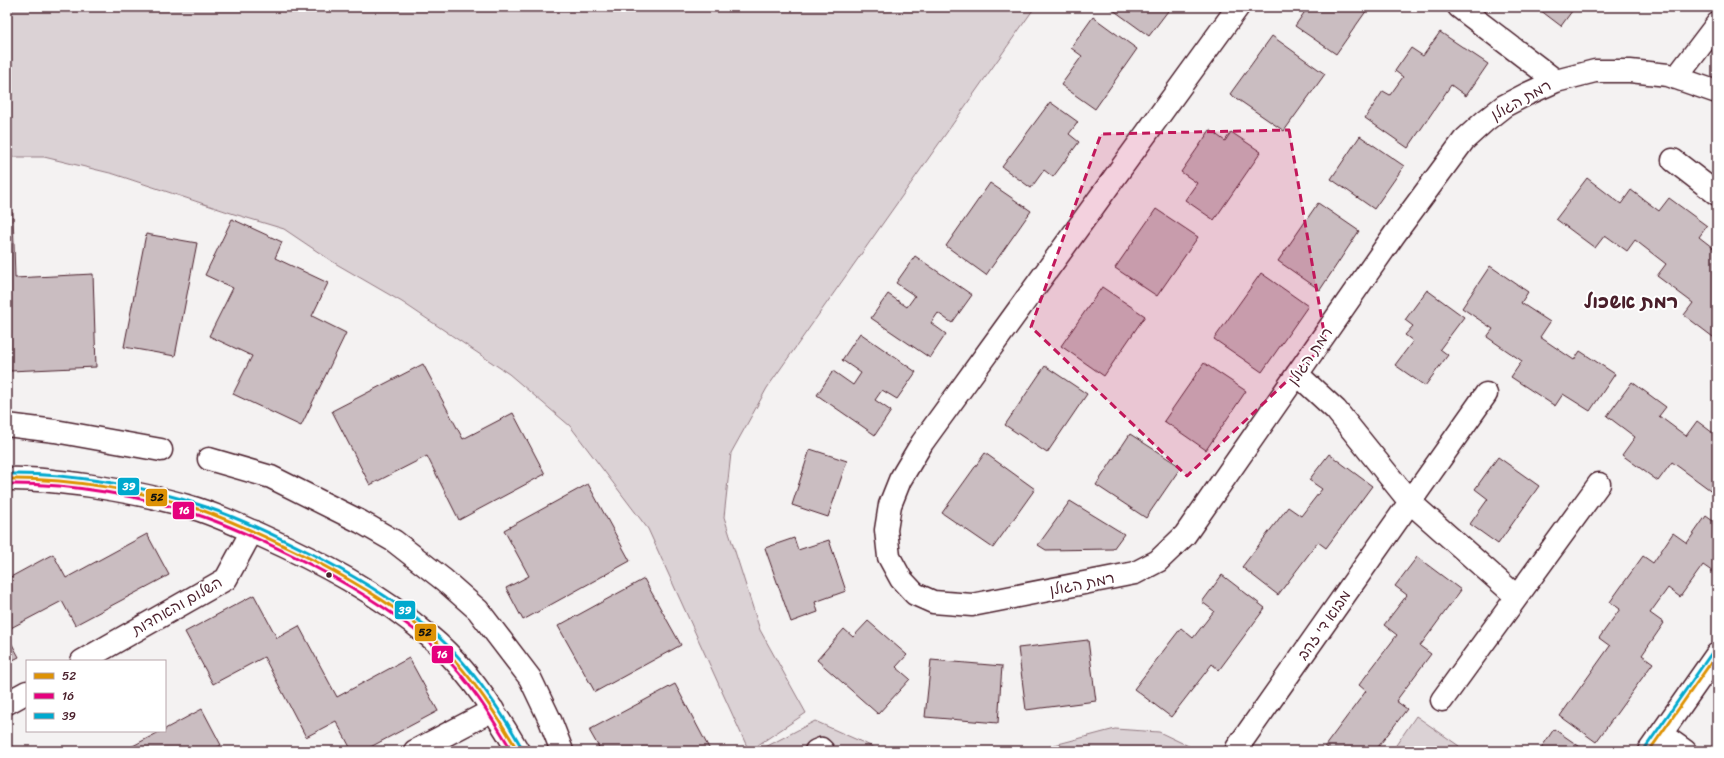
<svg xmlns="http://www.w3.org/2000/svg" width="1724" height="758" font-family="Sriracha,'Playpen Sans Hebrew',sans-serif">
  <rect width="100%" height="100%" fill="#f4f2f2"/>
  <filter id="ink" filterUnits="userSpaceOnUse"><feTurbulence type="fractalNoise" baseFrequency=".025" numOctaves="2"/><feDisplacementMap in="SourceGraphic" scale="8" xChannelSelector="R" yChannelSelector="G"/><feConvolveMatrix kernelMatrix="1 2 1 2 8 2 1 2 1" color-interpolation-filters="sRGB"/></filter>
  <g filter="url(#ink)">
    <!-- green -->
    <path fill="#dbd2d5" stroke="#927880" d="M7,7H1035L767,388L731,453L724,517L760,630L806,713L749,751L648,529L570,426L509,374L402,302L333,262L284,229L234,214L114,174L44,157H7Z
      M1416,716L1459,746L1456,751H1392Z
      M815,721L882,751H758Z
      M1115,729L1159,732L1199,751H1006L1047,747Z"/>
    <!-- building -->
    <path fill="#cabdc1" stroke="#4a1f2b" d="M1109,7H1171L1149,36Z
      M1308,7H1369L1336,54L1295,26Z
      M1536,7H1575L1561,26Z
      M1093,17L1137,49L1095,109L1061,85L1082,56L1071,48Z
      M1440,32L1488,64L1466,96L1451,85L1408,148L1365,118L1383,91L1390,95L1403,77L1395,71L1411,48L1423,56Z
      M1272,36L1325,74L1284,131L1230,94Z
      M1050,102L1078,122L1069,134L1079,142L1053,177L1044,170L1031,188L1002,167Z
      M1210,130L1225,141L1231,132L1261,152L1214,220L1185,200L1197,183L1181,172Z
      M1360,136L1404,166L1374,209L1331,179Z
      M1587,178L1621,204L1631,190L1659,211L1669,198L1707,226L1699,237L1717,251V340L1684,315L1693,303L1657,276L1666,264L1635,240L1627,251L1605,235L1595,248L1556,219Z
      M990,183L1031,211L986,275L946,246Z
      M1318,203L1359,231L1320,290L1278,261Z
      M1156,209L1198,237L1157,296L1115,268Z
      M7,213H13L15,278L93,274L96,367L10,371L7,306Z
      M232,219L282,242L275,258L328,283L312,316L346,333L301,426L233,394L252,356L209,336L233,288L205,275Z
      M146,234L197,243L175,356L124,347Z
      M915,256L972,295L952,323L938,313L931,323L946,334L930,358L871,318L888,294L907,307L915,296L896,283Z
      M1490,266L1528,292L1521,303L1550,322L1540,337L1574,360L1580,351L1615,374L1590,411L1563,394L1555,406L1511,377L1522,361L1487,337L1493,329L1462,308Z
      M1261,273L1308,306L1262,372L1214,339Z
      M1102,287L1145,316L1104,376L1061,346Z
      M1427,290L1464,317L1440,349L1448,355L1425,386L1395,365L1413,341L1405,335L1413,326L1405,320Z
      M860,333L916,372L897,399L882,390L875,400L891,411L875,435L817,395L833,371L853,385L861,373L842,360Z
      M1204,363L1246,391L1206,450L1164,421Z
      M423,364L463,439L513,413L545,474L459,520L427,456L370,485L332,411Z
      M1045,366L1087,394L1047,453L1005,425Z
      M1632,382L1666,407L1659,416L1686,436L1697,421L1717,436V495L1672,462L1658,481L1622,455L1635,437L1607,416Z
      M1130,434L1181,467L1146,518L1096,485Z
      M810,449L847,461L828,517L792,505Z
      M985,453L1035,489L993,548L942,513Z
      M1329,454L1372,486L1326,548L1318,542L1278,595L1242,567L1288,507L1301,516L1322,489L1309,480Z
      M1498,457L1539,486L1498,544L1470,524L1488,499L1475,489Z
      M588,484L630,561L523,620L506,588L529,576L504,530Z
      M1070,501L1124,534L1113,549L1046,550L1038,545Z
      M1706,516L1717,524V567L1713,572L1703,565L1680,597L1668,588L1650,613L1664,623L1642,655L1653,663L1596,742L1560,716L1610,646L1599,638L1620,609L1610,602L1643,556L1653,563L1673,533L1687,543Z
      M147,534L169,575L75,625L62,601L7,630V579L53,554L66,578Z
      M794,538L798,550L829,540L846,591L815,602L818,612L791,622L765,548Z
      M1417,557L1461,590L1420,646L1431,654L1396,701L1407,709L1375,751H1332L1325,746L1366,691L1359,685L1397,635L1384,625L1407,595L1395,586Z
      M1222,575L1265,608L1219,670L1212,664L1171,717L1134,689L1181,628L1193,638L1214,611L1202,602Z
      M644,579L681,645L595,692L558,626Z
      M254,595L277,638L299,626L337,697L409,658L438,711L363,751H352L336,721L306,737L264,657L213,684L185,632Z
      M868,621L907,655L896,667L910,679L878,714L817,660L844,629L853,637Z
      M7,635L19,657L7,663Z
      M1088,640L1096,701L1026,710L1018,648Z
      M931,660L1002,666L998,723L925,717Z
      M675,684L710,750L708,751H601L589,730Z
      M202,709L221,745L211,751H133L131,747L161,731H165V729Z
      M1554,729L1586,751H1539Z"/>
    <g fill="none" stroke-linecap="round" stroke-linejoin="round">
      <!-- minor casing -->
      <g stroke="#4a1f2b" stroke-width="25">
        <path id="minor" d="M1238,7L922,443L900,480L890,505L886,530L889,557L901,579L915,594L933,602L972,605L1135,573L1158,561L1185,535L1394,235L1464,140L1485,121L1504,106L1527,94L1556,81L1595,71H1630L1668,75L1717,92
          M1459,7L1556,81
          M1676,78L1717,24
          M1673,160L1717,194
          M1297,374L1336,410L1410,502L1517,597
          M7,425L55,431L161,450
          M209,459L271,477L361,522L394,541L444,580L478,610L530,678L550,720L562,751
          M7,479C35,478 64,482 92,486C124,491 156,497 187,506C212,513 236,524 260,535C320,562 379,593 429,636C465,665 495,711 518,751
          M82,661L226,579L252,531
          M1442,700L1599,484
          M7,703L27,692
          M1661,734L1685,751
          M1237,748L1486,394
          M415,751L493,710
          M816,751L821,749L823,751
          M1649,751L1717,654"/>
      </g>
      <!-- minor -->
      <use href="#minor" stroke="#fff" stroke-width="22"/>
      <!-- bus-1 casing -->
      <g stroke="#fff" stroke-width="6">
        <path id="bus-1" d="M7,479C69,478 146,491 204,511C242,525 279,543 315,561C360,585 406,612 443,648C473,678 496,714 518,751
          M1649,751L1717,654"/>
      </g>
      <!-- bus-2 casing -->
      <g stroke="#fff" stroke-width="6">
        <path id="bus-2" d="M7,484C69,483 145,496 204,517C240,530 276,547 311,565C357,589 402,616 439,651C469,680 491,716 512,751"/>
      </g>
      <!-- bus-3 casing -->
      <g stroke="#fff" stroke-width="6">
        <path id="bus-3" d="M7,474C70,473 147,486 206,507C244,520 282,539 318,557C363,581 410,609 447,645C477,675 501,711 522,748
          M1645,748L1713,651"/>
      </g>
      <!-- bus-1 -->
      <use href="#bus-1" stroke="#dd9206" stroke-width="3"/>
      <!-- bus-2 -->
      <use href="#bus-2" stroke="#e5007d" stroke-width="3"/>
      <!-- bus-3 -->
      <use href="#bus-3" stroke="#00a9ce" stroke-width="3"/>
    </g>
  </g>
  <!-- marked area -->
  <path fill="#c2185b" fill-opacity="0.2" stroke="#c2185b" stroke-width="3" stroke-dasharray="8 5" stroke-linejoin="round" d="M1289,130L1326,344L1187,476L1031,327L1101,134Z"/>
  <!-- markers -->
  <circle fill="#4a1f2b" stroke="#fff" stroke-width="1.5" cx="329" cy="575" r="3.5"/>
  <g text-anchor="middle" dominant-baseline="central" stroke-width="4" stroke-linejoin="round" paint-order="stroke">
    <!-- street labels -->
    <g font-size="15" fill="#4a1f2b" stroke="#fff">
      <text transform="translate(1521 100) rotate(-29)">רמת הגולן</text>
      <text transform="translate(1310 356) rotate(-55)">רמת הגולן</text>
      <text transform="translate(1082 584) rotate(-11)">רמת הגולן</text>
      <text transform="translate(177 606) rotate(-30)">השלום והאחדות</text>
      <text transform="translate(1324 625) rotate(-55)">מבוא די זהב</text>
    </g>
    <!-- district labels -->
    <g font-size="19" font-weight="bold" fill="#4a1f2b" stroke="#fff">
      <text x="1631" y="301">רמת אשכול</text>
    </g>
  </g>
  <g stroke="#fff" stroke-width="1.5">
    <rect x="117" y="477" width="23" height="19" rx="4" fill="#00a9ce"/>
    <rect x="145" y="488" width="23" height="19" rx="4" fill="#dd9206"/>
    <rect x="172" y="501" width="23" height="19" rx="4" fill="#e5007d"/>
    <rect x="394" y="600" width="22" height="20" rx="4" fill="#00a9ce"/>
    <rect x="414" y="623" width="23" height="19" rx="4" fill="#dd9206"/>
    <rect x="431" y="645" width="23" height="19" rx="4" fill="#e5007d"/>
  </g>
  <g font-size="11" text-anchor="middle" font-weight="bold" fill="#fff">
    <text x="129" y="490">39</text>
    <text x="184" y="514">16</text>
    <text x="405" y="614">39</text>
    <text x="442" y="658">16</text>
  </g>
  <g font-size="11" text-anchor="middle" font-weight="bold" fill="#111">
    <text x="157" y="501">52</text>
    <text x="425" y="636">52</text>
  </g>
  <!-- margin -->
  <rect width="1724" height="758" fill="none" stroke="#fff" stroke-width="24"/>
  <rect x="12" y="12" width="1700" height="734" fill="none" stroke="#4a1f2b" stroke-width="1.5" filter="url(#ink)"/>
  <!-- legend -->
  <rect x="26" y="660" width="140" height="72" fill="#ffffff" stroke="#b7a5aa"/>
  <rect x="34" y="673" width="20" height="6" fill="#dd9206" stroke="#b7a5aa"/>
  <text x="62" y="680" font-size="12" fill="#4a1f2b">52</text>
  <rect x="34" y="693" width="20" height="6" fill="#e5007d" stroke="#b7a5aa"/>
  <text x="62" y="700" font-size="12" fill="#4a1f2b">16</text>
  <rect x="34" y="713" width="20" height="6" fill="#00a9ce" stroke="#b7a5aa"/>
  <text x="62" y="720" font-size="12" fill="#4a1f2b">39</text>
</svg>
